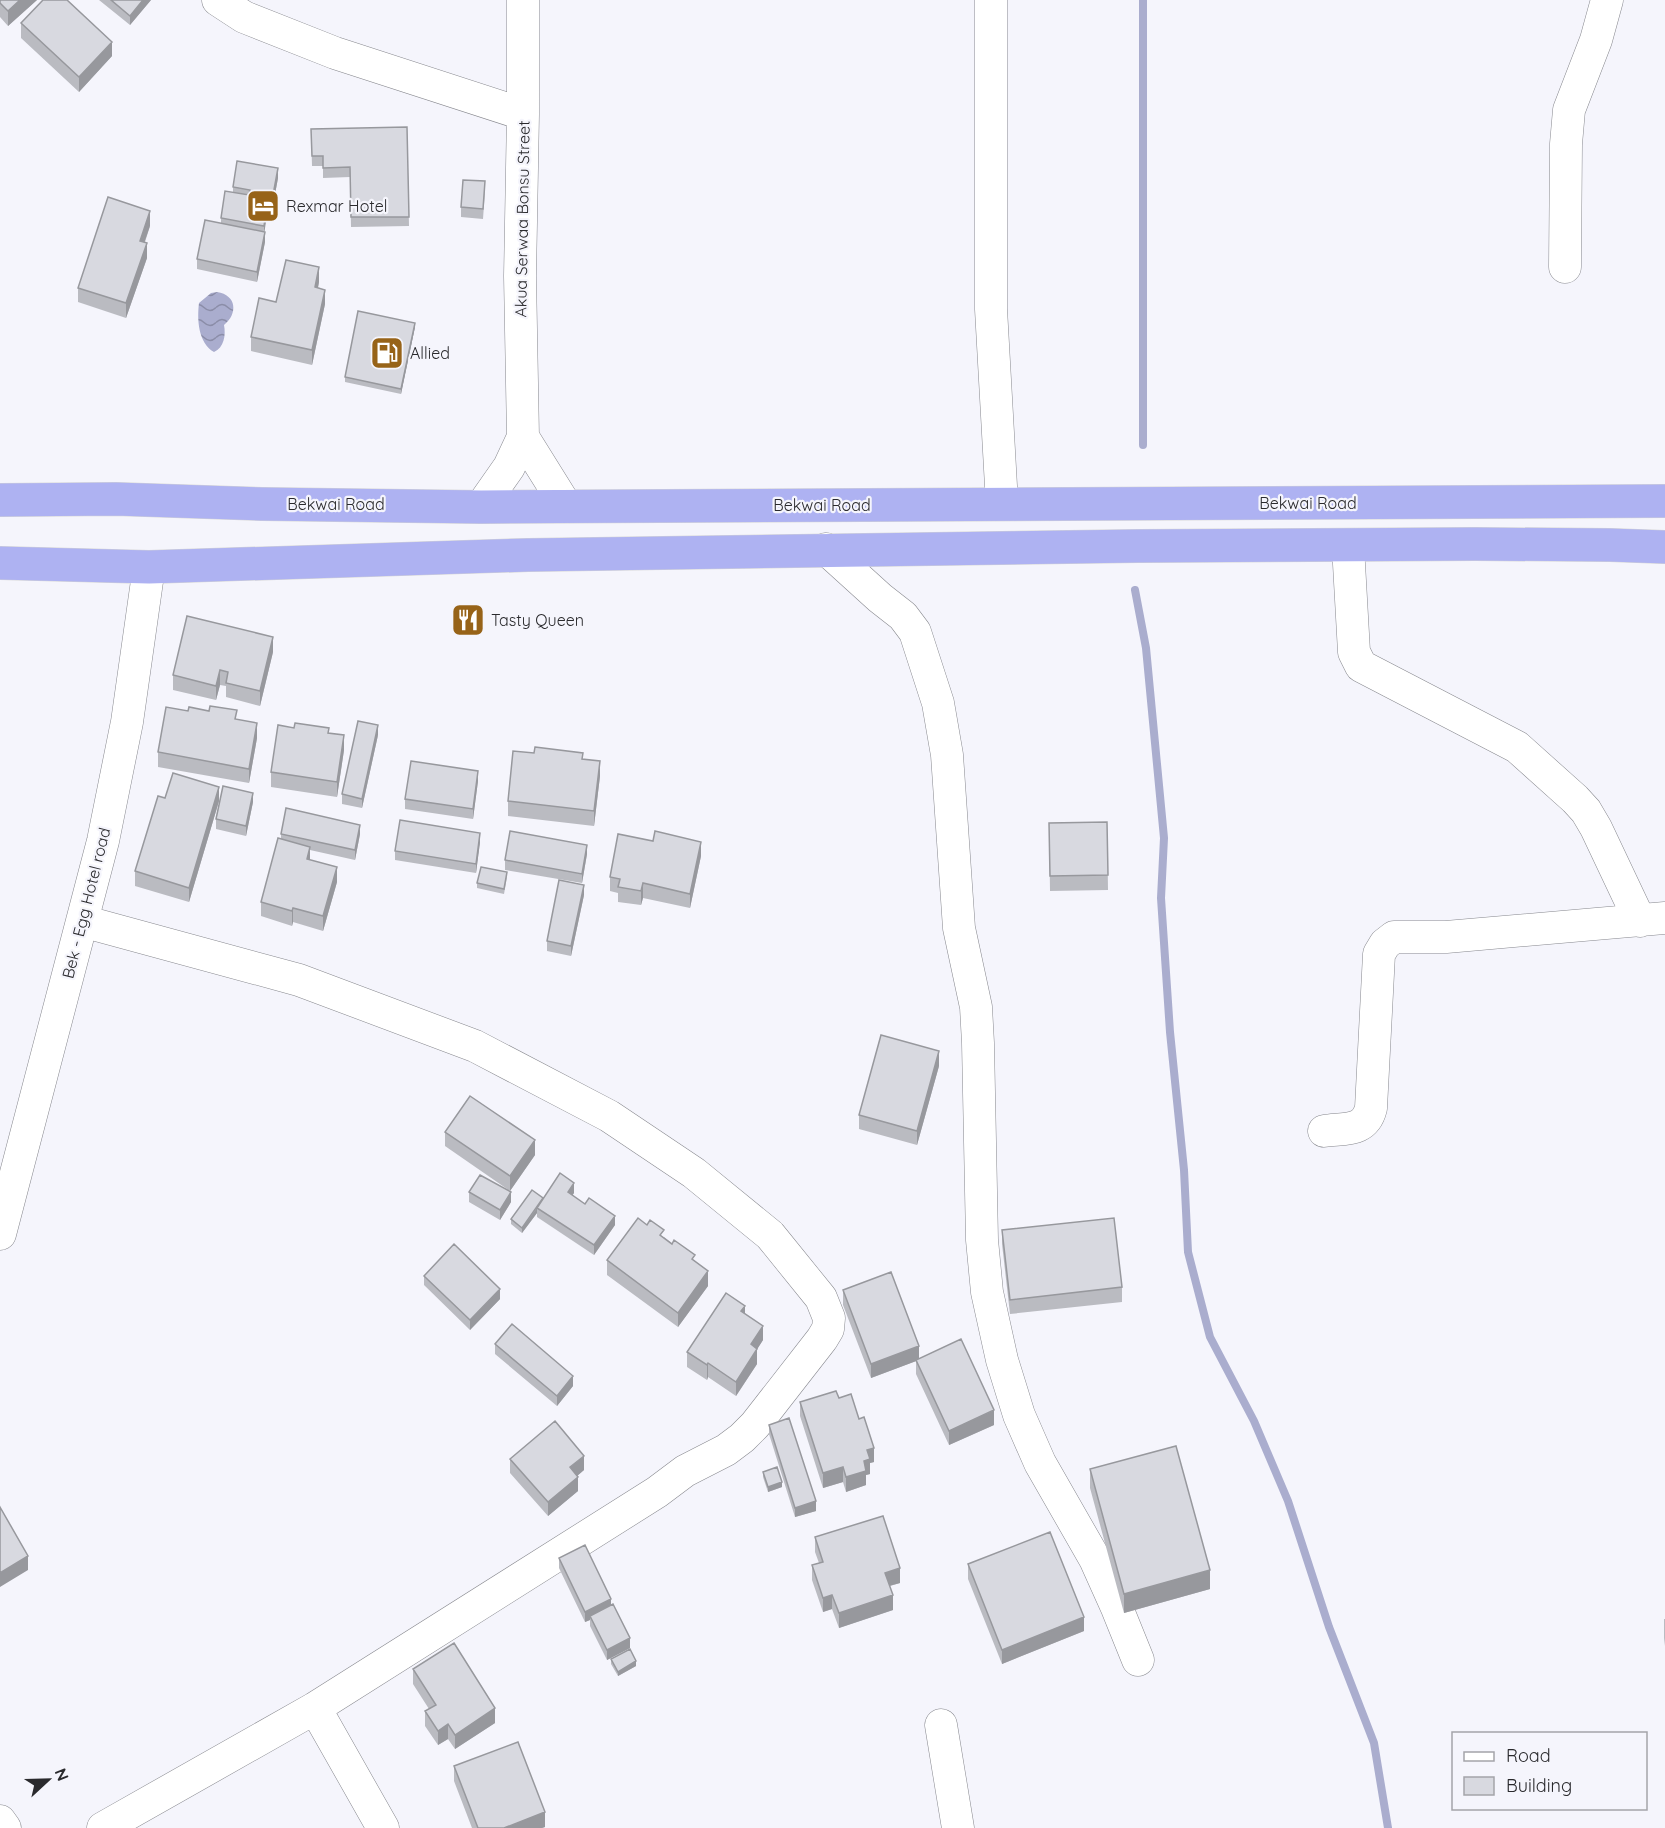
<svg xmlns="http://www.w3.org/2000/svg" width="1665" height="1828" font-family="Quicksand,sans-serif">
  <defs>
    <pattern id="water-waves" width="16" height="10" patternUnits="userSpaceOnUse" patternTransform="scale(1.5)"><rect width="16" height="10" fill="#aaadce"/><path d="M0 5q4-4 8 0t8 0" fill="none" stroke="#8b8da8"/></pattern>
  </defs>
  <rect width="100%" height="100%" fill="#f5f5fc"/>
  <!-- water -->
  <path fill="url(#water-waves)" d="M217,292C237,295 238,314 224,325C226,335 224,348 214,352C198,343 197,319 199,303L211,293Z"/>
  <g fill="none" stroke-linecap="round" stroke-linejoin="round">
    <!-- stream -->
    <path stroke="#aaadce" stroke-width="8" d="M1143,0V445
      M1135,590L1146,648L1164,838L1161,898L1170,1032L1184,1170L1188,1252L1210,1337L1254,1421L1288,1501L1329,1627L1374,1743L1388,1828"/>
    <!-- minor casing -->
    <g stroke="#87888e" stroke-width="33">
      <path id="minor" d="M218,0L244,17L335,53L523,114
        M991,0V309L1002,504
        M1565,267L1566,144L1569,110L1596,40L1607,0
        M523,437L566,506
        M481,507L509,467L523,437L520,276L523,114V0
        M1348,546L1354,652L1361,666L1517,747L1575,799L1586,811L1596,828L1640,921
        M826,549L880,598L903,616L915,632L938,703L947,755L959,928L976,1007L978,1043L982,1240L987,1292L1002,1360L1019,1415L1040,1463L1095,1559L1117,1608L1138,1660
        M82,921L299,980L475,1046L609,1116L694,1173L770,1235L821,1298L829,1318L828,1329L822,1339L755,1425L742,1438L726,1450L685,1471L657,1492L315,1708L103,1828
        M1324,1131C1346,1128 1365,1132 1371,1108L1379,954L1385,944L1394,937H1446L1665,918
        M0,1234L103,841L127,722L149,567
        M315,1708L383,1828
        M941,1725L958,1828
        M0,1821L5,1828"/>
    </g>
    <!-- highway casing -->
    <g stroke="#d4d4d5" stroke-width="34">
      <path id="highway" d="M0,500L116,499L262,504L481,507L1665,501
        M0,563L149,567L528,555L1138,546L1475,544L1610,545L1665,547"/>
    </g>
    <!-- minor -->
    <use href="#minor" stroke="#fff" stroke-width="32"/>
    <!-- highway -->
    <use href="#highway" stroke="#aeb2f2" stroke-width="33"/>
  </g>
  <!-- wall -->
  <path fill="#babbc1" d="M0,0H37L8,26L0,17Z
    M99,0H151L130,25Z
    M21,23L112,56L79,92L21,38Z
    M407,127L409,226L351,227L350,177L323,178V166H312L311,129Z
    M278,178L273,205L268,204L264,232L265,242L257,282L197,269V259L221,223V218L233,193V187Z
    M485,191L483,219L461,217V207Z
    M150,226L145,242L147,258L126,318L78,302V288Z
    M319,282L318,288L325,304L312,365L251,351V337L276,302Z
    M415,327L401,394L345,382V377Z
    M273,652L260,706L226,697V686L220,685L216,700L173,690V675Z
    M237,720L257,738L249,783L158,767V752Z
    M329,733L344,750L337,797L271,787V772Z
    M378,735L362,808L342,804V794Z
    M583,759L600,776L594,826L508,816V801Z
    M478,781L473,819L405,809V799Z
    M165,798L219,801L189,902L135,886V871Z
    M253,802L246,836L216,829V819Z
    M1107,822L1108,890L1050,891L1049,823Z
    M281,834H360L355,860L310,850V860L337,882L323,931L293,922L292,926L261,916V902L281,839Z
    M480,842L476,873L395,860V851Z
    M587,854L582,883L505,870V860Z
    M701,856L690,908L643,898L641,905L618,902V893L610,891V877Z
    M507,877L504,894L477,888V883Z
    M584,895L571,956L547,951V941Z
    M939,1066L917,1145L859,1129V1115Z
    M445,1132L535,1155L510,1191L445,1146Z
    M469,1192L511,1202L500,1220L469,1202Z
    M574,1193L572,1195L615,1225L594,1255L537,1217V1213L522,1233L511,1224V1219L543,1198Z
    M1002,1230L1122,1287V1302L1010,1314L1002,1244Z
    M664,1237L695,1261L708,1286L678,1327L607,1275V1260Z
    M424,1276L500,1299L470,1330L424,1285Z
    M843,1290L919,1359L994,1425L949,1445L916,1374V1361L871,1378L843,1305Z
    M745,1314L763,1340L757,1349V1364L736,1396L708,1377L707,1380L687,1367V1352Z
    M495,1344L573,1386L557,1406L495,1354Z
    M839,1398L874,1462L870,1463V1474L866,1475V1485L846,1492L843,1482L823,1488L800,1416V1402Z
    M769,1425L816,1511L795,1517L769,1434Z
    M510,1459L584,1470L577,1476L578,1491L548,1516L510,1473Z
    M1090,1469L1210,1589L1124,1613L1090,1488Z
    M763,1472L782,1487L768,1492L763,1477Z
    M815,1537L900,1583L890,1586L893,1610L839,1628L832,1609L823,1612L812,1580V1565L819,1563L815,1552Z
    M559,1558L611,1605L630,1648L607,1660L590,1626V1620L585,1622L559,1568Z
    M968,1564L1084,1631L1002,1664L968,1579Z
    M1664,1619H1665V1646L1664,1638Z
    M611,1659L636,1666L618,1676L611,1664Z
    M413,1669L495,1723L455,1749L448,1739L438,1745L425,1726V1711L429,1709L413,1684Z
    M454,1766L545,1827L542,1828H472L454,1781Z"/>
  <!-- shaded-wall -->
  <path fill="#97989d" d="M20,0H37L8,26V11Z
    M143,0H151L130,25V16Z
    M112,42V56L79,92V77Z
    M278,168V178L273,205V195Z
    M268,198V208L264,235V226Z
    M150,211V226L140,255V241Z
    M265,232V242L257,282V272Z
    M147,243V258L126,318V303Z
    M319,267V282L315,302V287Z
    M325,290V304L312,365V350Z
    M415,323V327L401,394V389Z
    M273,637V652L260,706V691Z
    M220,670V685L216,700V686Z
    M257,723V738L249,783V769Z
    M378,725V735L362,808V799Z
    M344,735V750L337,797V782Z
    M600,761V776L594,826V811Z
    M478,771V781L473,819V809Z
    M219,787V801L189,902V888Z
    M253,793V802L246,836V826Z
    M360,825V834L355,860V850Z
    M480,833V842L476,873V864Z
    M701,842V856L690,908V894Z
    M587,845V854L582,883V874Z
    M310,847V862L307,859Z
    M337,867V882L323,931V916Z
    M643,883V898L641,905V891Z
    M584,885V895L571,956V946Z
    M293,908V922L292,926V911Z
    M939,1051V1066L917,1145V1131Z
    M535,1140V1155L510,1191V1176Z
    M574,1183V1193L568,1202V1192Z
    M511,1192V1202L500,1220V1210Z
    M537,1208V1213L522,1233V1228Z
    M615,1216V1225L594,1255V1245Z
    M708,1271V1286L678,1327V1313Z
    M500,1289V1299L470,1330V1320Z
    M745,1306V1320L741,1311Z
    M763,1326V1340L751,1359V1344Z
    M919,1346V1360L871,1378V1364Z
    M757,1349V1364L736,1396V1382Z
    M708,1363V1377L707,1380V1365Z
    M573,1376V1386L557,1406V1396Z
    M994,1410V1425L949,1445V1431Z
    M874,1448V1462L870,1463V1474L866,1475V1485L846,1492V1477L864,1461L867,1450Z
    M584,1456V1470L570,1482V1467Z
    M843,1467V1482L823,1488V1473Z
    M578,1477V1491L548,1516V1502Z
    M782,1482V1487L768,1492V1487Z
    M816,1501V1511L795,1517V1508Z
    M28,1556V1570L0,1587V1573Z
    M900,1568V1583L885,1587V1573Z
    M1210,1570V1589L1124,1613V1594Z
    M832,1595V1609L823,1612V1598Z
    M893,1595V1610L839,1628V1613Z
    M611,1599V1609L590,1616V1620L585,1622V1612Z
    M1084,1617V1631L1002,1664V1650Z
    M630,1638V1648L607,1660V1650Z
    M636,1661V1666L618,1676V1672Z
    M495,1708V1723L455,1749V1735Z
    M448,1724V1739L438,1745V1731Z
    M545,1812V1827L542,1828H504Z"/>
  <!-- building -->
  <path fill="#d8d9e0" stroke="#97989d" stroke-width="1.5" d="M0,0H20L8,11L0,3Z
    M43,0H67L112,42L79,77L21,23Z
    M111,0H143L130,16Z
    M407,127L409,217H351L350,167L323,168V156H312L311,129Z
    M237,161L278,168L273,195L263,193L262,197L268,198L264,226L221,218L225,191L249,195L250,190L233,187Z
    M463,180L485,181L483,209L461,207Z
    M108,197L150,211L140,241L147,243L126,303L78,288Z
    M205,220L265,232L257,272L197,259Z
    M286,260L319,267L315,287L325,290L312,350L251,337L259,298L276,302Z
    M358,311L415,323L401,389L345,377Z
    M187,616L273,637L260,691L226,683L228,672L220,670L216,686L173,675Z
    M210,706L237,710L235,719L257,723L249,769L158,752L166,707L188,711L189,707L209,711Z
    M358,721L378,725L362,799L342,794Z
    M295,723L329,728L328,733L344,735L337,782L271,772L278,725L294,728Z
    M535,747L583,753L582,759L600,761L594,811L508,801L513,751L534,753Z
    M411,761L478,771L473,809L405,799Z
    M173,773L219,787L189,888L135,871L158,796L165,798Z
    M223,786L253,793L246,826L216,819Z
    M286,808L360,825L355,850L281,834Z
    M400,820L480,833L476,864L395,851Z
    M1107,822L1108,875L1050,876L1049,823Z
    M510,831L587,845L582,874L505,860Z
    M655,831L701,842L690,894L643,883L641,891L618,887L620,879L610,877L618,834L653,841Z
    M278,838L310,847L307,859L337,867L323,916L293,908L292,911L261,902Z
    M481,867L507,872L504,889L477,883Z
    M559,880L584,885L571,946L547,941Z
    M881,1035L939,1051L917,1131L859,1115Z
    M470,1096L535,1140L510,1176L445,1132Z
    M560,1173L574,1183L568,1192L585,1204L589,1198L615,1216L594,1245L537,1208Z
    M480,1175L511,1192L500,1210L469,1192Z
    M532,1190L543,1198L522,1228L511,1219Z
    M638,1218L647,1225L650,1220L664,1230L660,1235L672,1244L674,1240L695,1255L692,1259L708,1271L678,1313L607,1260Z
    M1114,1218L1122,1287L1010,1300L1002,1230Z
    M454,1244L500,1289L470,1320L424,1276Z
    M891,1272L919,1346L871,1364L843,1290Z
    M726,1293L745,1306L741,1311L763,1326L751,1344L757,1349L736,1382L708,1363L707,1365L687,1352Z
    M512,1324L573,1376L557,1396L495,1344Z
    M961,1339L994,1410L949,1431L916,1360Z
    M836,1391L839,1398L851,1394L859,1419L864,1417L874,1448L867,1450L870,1459L864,1461L866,1471L846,1477L843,1467L823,1473L800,1402Z
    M789,1418L816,1501L795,1508L769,1425Z
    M555,1421L584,1456L570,1467L578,1477L548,1502L510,1459Z
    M1176,1446L1210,1570L1124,1594L1090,1469Z
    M777,1467L782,1482L768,1487L763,1472Z
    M0,1507L28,1556L0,1573Z
    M883,1516L900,1568L885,1573L893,1595L839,1613L832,1595L823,1598L812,1565L823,1562L815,1537Z
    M1050,1532L1084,1617L1002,1650L968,1564Z
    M585,1545L611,1599L585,1612L559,1558Z
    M613,1604L630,1638L607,1650L590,1616Z
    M454,1643L495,1708L455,1735L448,1724L438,1731L425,1711L436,1705L413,1669Z
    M630,1649L636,1661L618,1672L611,1659Z
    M518,1742L545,1812L504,1828H478L454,1766Z"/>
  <!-- icons -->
  <defs>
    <g id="hotel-square" transform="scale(1.725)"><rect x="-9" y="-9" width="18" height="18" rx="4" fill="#976318" stroke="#f5f5fc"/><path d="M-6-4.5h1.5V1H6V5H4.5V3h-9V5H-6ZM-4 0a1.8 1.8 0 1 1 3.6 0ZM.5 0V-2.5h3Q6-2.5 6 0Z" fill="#fff"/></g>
    <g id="fuel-square" transform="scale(1.725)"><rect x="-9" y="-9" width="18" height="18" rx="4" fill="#976318" stroke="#f5f5fc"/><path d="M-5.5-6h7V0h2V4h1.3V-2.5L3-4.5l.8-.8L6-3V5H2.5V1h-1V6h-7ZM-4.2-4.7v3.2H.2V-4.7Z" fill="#fff"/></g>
    <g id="restaurant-square" transform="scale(1.725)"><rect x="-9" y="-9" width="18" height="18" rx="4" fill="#976318" stroke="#f5f5fc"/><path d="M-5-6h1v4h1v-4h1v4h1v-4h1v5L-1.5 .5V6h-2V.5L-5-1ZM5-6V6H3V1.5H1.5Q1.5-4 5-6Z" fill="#fff"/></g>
  </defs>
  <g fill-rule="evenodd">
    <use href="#hotel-square" x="263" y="206"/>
    <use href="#fuel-square" x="387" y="353"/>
    <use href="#restaurant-square" x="468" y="620"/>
  </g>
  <g text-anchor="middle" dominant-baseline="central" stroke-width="4.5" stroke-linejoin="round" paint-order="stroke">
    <!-- poi labels -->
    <g font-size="16" fill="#2a2a2d" stroke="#f5f5fc" text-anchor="start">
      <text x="286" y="206">Rexmar Hotel</text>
      <text x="410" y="353">Allied</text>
      <text x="491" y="620">Tasty Queen</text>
    </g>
    <!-- street labels -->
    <g font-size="16" fill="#2a2a2d" stroke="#f5f5fc">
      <text transform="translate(522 219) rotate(-89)">Akua Serwaa Bonsu Street</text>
      <text x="1308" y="503">Bekwai Road</text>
      <text x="336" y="504">Bekwai Road</text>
      <text x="822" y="505">Bekwai Road</text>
      <text transform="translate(86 903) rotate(-76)">Bek - Egg Hotel road</text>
    </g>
  </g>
  <!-- legend -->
  <rect x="1452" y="1732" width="195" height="78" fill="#f5f5fc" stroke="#a4a4a9" stroke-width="1.5"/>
  <rect x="1464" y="1752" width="30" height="9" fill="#ffffff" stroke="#a4a4a9" stroke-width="1.5"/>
  <text x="1506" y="1762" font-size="18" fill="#2a2a2d">Road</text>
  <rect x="1464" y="1777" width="30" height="18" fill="#d8d9e0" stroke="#a4a4a9" stroke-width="1.5"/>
  <text x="1506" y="1792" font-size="18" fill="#2a2a2d">Building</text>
  <!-- north arrow -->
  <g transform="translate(48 1780) rotate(68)" stroke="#f5f5fc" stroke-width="4.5" paint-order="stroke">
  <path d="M0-4.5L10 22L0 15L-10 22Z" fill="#2a2a2d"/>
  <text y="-9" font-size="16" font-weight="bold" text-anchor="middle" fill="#2a2a2d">N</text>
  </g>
</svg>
